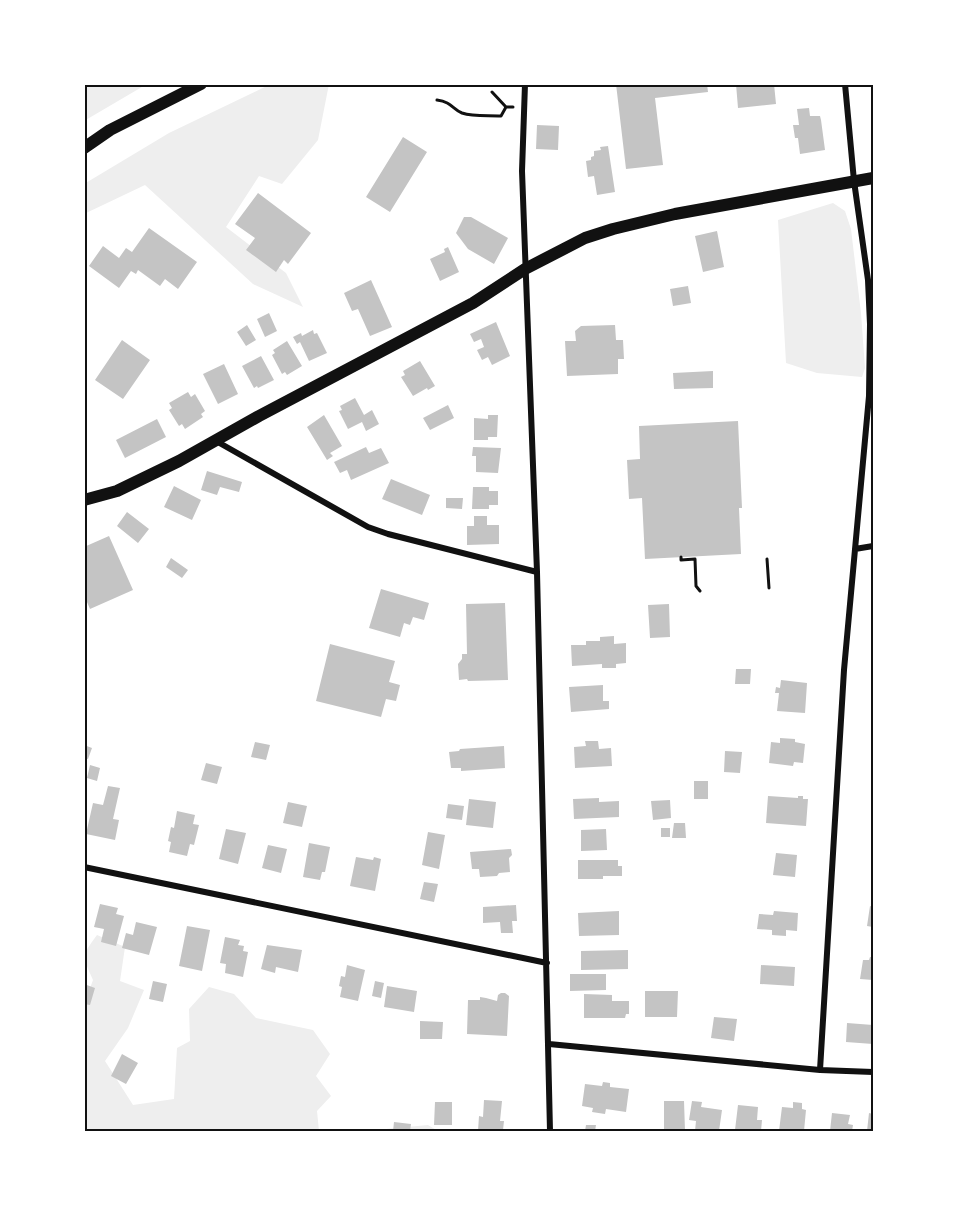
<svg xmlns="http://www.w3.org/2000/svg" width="957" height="1215" font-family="'Golos Text',sans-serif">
  <rect width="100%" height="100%" fill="#fff"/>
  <!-- green -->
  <path fill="#eee" d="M84,84H147L84,121Z
    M271,84H329L318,140L282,184L259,176L226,227L286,273L303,307L253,284L145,185L84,214V184L169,133Z
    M833,203L845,211L851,229L861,313L865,368L862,377L817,373L786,363L778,220Z
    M97,935L125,947L120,981L144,990L128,1028L105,1061L133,1105L174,1099L177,1048L190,1041L189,1009L209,987L234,994L256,1018L313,1030L330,1054L316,1076L331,1096L317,1111L319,1131H84V1005L93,980C82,955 81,957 97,935Z
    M428,1125L438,1131H381L386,1129Z"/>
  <!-- building -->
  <path fill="#c4c4c4" d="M616,84H707L708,92L655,98L663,165L626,169Z
    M736,84H774L776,104L738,108Z
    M809,108L810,116H820L821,120L825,150L800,154L798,138H795L793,125H799L797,109Z
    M537,125L559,126L558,150L536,149Z
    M403,137L427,152L390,212L366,197Z
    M608,146L615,192L597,195L594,176L588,177L586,161L591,160V157L594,156V151L601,150L600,147Z
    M258,193L311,233L288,264L284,260L276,272L246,250L255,238L235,224Z
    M464,217H471L508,238L494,264L468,249L456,233Z
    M149,228L197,262L178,289L165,279L160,286L138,270L136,274L131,271L119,288L89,266L103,246L119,258L126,248L132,252Z
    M717,231L724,267L703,272L695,236Z
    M448,247L459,272L440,281L430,259L445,252L444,249Z
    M371,280L392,327L370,336L358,309L352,311L344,293Z
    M688,286L691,303L673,306L670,289Z
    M269,313L277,331L265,337L257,319Z
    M496,322L510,356L492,365L488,357L482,360L477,350L484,347L481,339L474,342L470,334Z
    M247,325L256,340L246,346L237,332Z
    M615,325L616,340H623L624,359H618V374L567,376L565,341H576L575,331L581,326Z
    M313,330L314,334L317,333L327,353L309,361L300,342L297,344L293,337L301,333L302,336Z
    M122,340L150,360L123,399L95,380Z
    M287,341L302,366L287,375L285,372L282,374L272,355L275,353L273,350Z
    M261,356L274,380L258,388L257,386L254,388L242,366Z
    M420,361L435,386L428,390L427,388L413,396L401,377L405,375L403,371Z
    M224,364L238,394L218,404L203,374Z
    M713,371V388L674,389L673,373Z
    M188,392L191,397L195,394L205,411L201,414L203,417L185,429L182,424L179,426L169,410L172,408L169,403Z
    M355,398L364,415L372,410L379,424L366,431L362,422L348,429L339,411L342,410L340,406Z
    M448,405L454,418L430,430L423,418Z
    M324,415L342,446L330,453L333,456L327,460L307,427Z
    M488,415H498L497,437H488V440H474V418L488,419Z
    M157,419L166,437L125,458L116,440Z
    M738,421L742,508H739L741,554L645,559L642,498L629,499L627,460L640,459L639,426Z
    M366,447L369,453L381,448L389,463L351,480L347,470L340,473L334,462Z
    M473,447L501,448L498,473L476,472V456H472Z
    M207,471L242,482L239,492L220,487L217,495L201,490Z
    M391,479L430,495L422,515L382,499Z
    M174,486L201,500L192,520L164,507Z
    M473,487H489V491H498V505H489V509H472Z
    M446,498H463L462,509L446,508Z
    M127,512L149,529L138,543L117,526Z
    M474,516H487V525H499V544L467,545V526H474Z
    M109,536L133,590L90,609L84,595V547Z
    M171,558L188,570L182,578L166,567Z
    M381,589L429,603L424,620L413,617L410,625L404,623L400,637L369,628Z
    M505,603L508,680L468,681L467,679L459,680L458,664L462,659V654H467L466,604Z
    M669,604L670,637L650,638L648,605Z
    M614,636V644L626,643V663L616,664V668H602V664L572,666L571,645H586V641H600V637Z
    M330,644L395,661L389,682L400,685L396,701L386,699L381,717L316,701Z
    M736,669H751L750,684H735Z
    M781,680L807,683L805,713L777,711L779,693H775L776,687L780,688Z
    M603,685V701H609V709L571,712L569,687Z
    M780,738L795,739V742L805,744L803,763L794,762L793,766L769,763L771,742L780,743Z
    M585,741H598L599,749L611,748L612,766L575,768L574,747L586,746Z
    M255,742L270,745L266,760L251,757Z
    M84,745L92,748L88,759L84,758Z
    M504,746L505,768L461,771V768H451L449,752L459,751L460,749Z
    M725,751L742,752L740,773L724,772Z
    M206,763L222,767L217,784L201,780Z
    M90,765L100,768L97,781L87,778Z
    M694,781H708V799H694Z
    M108,786L120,788L113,819L119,820L115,840L86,834L93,803L103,805Z
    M768,796L798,798V796H803V799H808L806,826L766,823Z
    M599,798V802L619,801V817L574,819L573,799Z
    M469,799L496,802L493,828L466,825Z
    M670,800L671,818L653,820L651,801Z
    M288,802L307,806L302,827L283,823Z
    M448,804L464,806L462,820L446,818Z
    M177,811L195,815L193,824L199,825L194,845L190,844L187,856L169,852L171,842L168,841L171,827L174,828Z
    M674,823H685L686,838H672Z
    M661,828H670V837H661Z
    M226,829L246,833L238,864L219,859Z
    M606,829L607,850L581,851V830Z
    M428,832L445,835L439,869L422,865Z
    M309,843L330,847L325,872H322L320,880L303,877Z
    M268,845L287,849L281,873L262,868Z
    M511,849L512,855L509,858L510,872L499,873L497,876L480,877L479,869H472L470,852Z
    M776,853L797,855L795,877L773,875Z
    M356,857L373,860L374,857L381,859L375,891L350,886Z
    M578,860H618V866H622V876H603V879H578Z
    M424,882L438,884L434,902L420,899Z
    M100,904L118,908L116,914L124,916L116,946L101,942L104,929L94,927Z
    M516,905L517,921H512L513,933H501L500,922L483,923V907Z
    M870,906L873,907V927L867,926Z
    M619,911V935L579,936L578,913Z
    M774,911L798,913L797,931L786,930V936L772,935V930L757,929L759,914L773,915Z
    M136,922L157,927L149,955L122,948L126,933L133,935Z
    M187,926L210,930L202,971L179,966Z
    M225,937L240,940L238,945L244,946L243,951L248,952L243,977L225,973L226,964L220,963Z
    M267,945L302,950L298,972L276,967L275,973L261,969Z
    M628,950V969L581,970V951Z
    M870,957H873V980L860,979L863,960H869Z
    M347,965L365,970L358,1001L340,997L342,987L339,986L341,976L345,977Z
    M761,965L795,967L794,986L760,984Z
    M570,974H606V990L570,991Z
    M153,981L167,984L163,1002L149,999Z
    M375,981L384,983L381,998L372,996Z
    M84,984L95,988L90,1005L84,1004Z
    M387,986L417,991L414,1012L384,1007Z
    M645,991H678L677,1017H645Z
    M501,993H505L509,996L507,1036L467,1034L468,1000H480V997L486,998L497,1001L498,995Z
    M584,994L612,995V1001H629V1014H626L625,1018H584Z
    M714,1017L737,1019L734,1041L711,1038Z
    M420,1021L443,1022L442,1039H420Z
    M847,1023L873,1025V1044L846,1042Z
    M122,1054L138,1063L126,1084L111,1076Z
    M603,1082L610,1083V1087L629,1089L626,1112L606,1109L605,1114L592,1112L593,1108L582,1106L585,1084L602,1086Z
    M484,1100L502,1101L500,1121H504L503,1130L478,1131L479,1116L483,1117Z
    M664,1101H684L685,1131H664Z
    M692,1101L702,1102L701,1107L722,1110L719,1131H695L696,1121L689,1120Z
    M435,1102H452V1125H434Z
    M793,1102L802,1103V1109L806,1110L804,1131H779L782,1107L793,1108Z
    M738,1105L758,1107L757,1120H762L761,1131L735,1130Z
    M832,1113L850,1115L848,1124L853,1125L852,1131H830Z
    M869,1113L873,1114V1131H867Z
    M394,1122L411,1124L410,1131H393Z
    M586,1125H596L595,1131H585Z"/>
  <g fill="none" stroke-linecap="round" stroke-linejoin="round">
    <!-- path -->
    <path stroke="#111" stroke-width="3" d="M492,92L506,107H513
      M437,100C452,102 452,109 462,113C474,117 489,115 501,116L506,107
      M681,557V560L695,559L696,586L700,591
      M767,559L769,588"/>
    <!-- minor -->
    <path stroke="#111" stroke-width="6" d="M525,84L522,171L537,572L550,1131
      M216,441L368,527L388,534L537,572
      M855,549L873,546
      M84,867L547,963
      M549,1044L820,1070L873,1072
      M820,1070L844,670L869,396L870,324L868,280L854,181L845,84"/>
    <!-- primary -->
    <path stroke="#111" stroke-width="12" d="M84,148L110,130L201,84
      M84,500L117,491L179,461L259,416L473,303L525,269L585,238L613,229L675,214L873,178"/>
  </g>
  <!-- border -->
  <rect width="957" height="1215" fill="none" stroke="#ffffff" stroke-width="171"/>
  <rect x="86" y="86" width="786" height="1044" fill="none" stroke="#111" stroke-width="2"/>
</svg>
